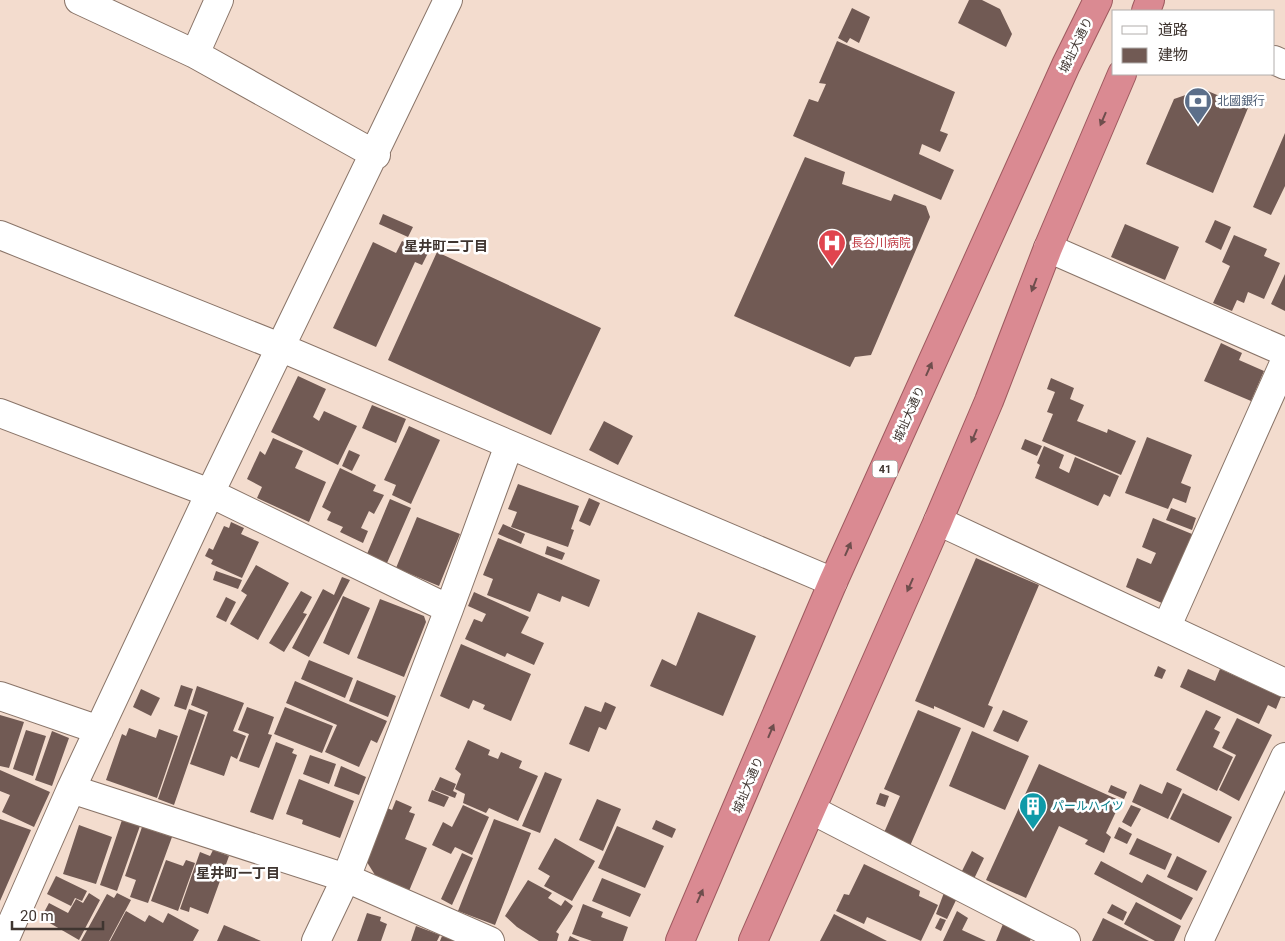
<svg xmlns="http://www.w3.org/2000/svg" width="1285" height="941" font-family="Roboto,'Noto Sans JP',sans-serif">
  <rect width="100%" height="100%" fill="#f3dcce"/>
  <!-- building -->
  <path fill="#715a54" d="M969,0H982L1000,9L1012,34L1006,47L958,23Z
    M852,8L870,17L859,43L850,38L847,43L838,38Z
    M837,41L955,92L940,131L948,134L940,152L922,144L919,154L954,170L941,200L793,136L809,99L818,102L826,84L819,83Z
    M1203,89L1248,108L1213,193L1146,164L1174,99Z
    M1285,133V186L1271,215L1253,207Z
    M805,157L845,172L842,184L891,201L894,194L926,206L930,217L871,355L855,357L850,367L734,316Z
    M383,214L413,227L408,237L379,224Z
    M1215,220L1231,227L1221,250L1205,242Z
    M1125,224L1179,247L1165,280L1111,257Z
    M1234,235L1267,249L1264,256L1280,263L1264,299L1248,292L1244,303L1237,300L1232,311L1213,303L1230,266L1222,262Z
    M402,241L428,253L422,265L415,262L376,347L333,328L373,242L396,253Z
    M437,252L601,328L551,435L388,360Z
    M1285,274V311L1271,304Z
    M1221,343L1242,353L1239,360L1264,371L1251,401L1204,381Z
    M298,376L326,389L313,417L319,421L324,411L357,426L338,465L271,432Z
    M1051,378L1074,388L1070,399L1084,405L1077,421L1107,433L1108,429L1136,441L1121,475L1042,441L1053,414L1047,412L1055,392L1047,389Z
    M372,405L406,419L396,443L362,428Z
    M604,421L633,436L618,465L589,450Z
    M409,426L440,440L411,504L392,495L396,485L384,480Z
    M1147,437L1192,455L1181,483L1191,487L1186,503L1173,498L1168,509L1125,493Z
    M273,438L303,451L295,468L326,482L309,522L257,498L262,487L247,479L260,451L265,455Z
    M1025,439L1042,446L1037,456L1021,449Z
    M1044,446L1064,455L1059,468L1069,473L1075,457L1119,476L1110,497L1104,494L1098,506L1035,478L1040,465L1037,463Z
    M349,450L360,455L352,471L342,466Z
    M340,468L376,485L373,491L384,495L374,514L369,511L361,528L368,531L363,543L340,532L343,527L327,520L331,512L322,507Z
    M518,484L579,506L571,529L574,530L568,547L511,527L517,512L508,509Z
    M589,498L600,503L590,526L579,521Z
    M390,499L411,508L387,563L367,554Z
    M1171,508L1196,518L1192,530L1166,520Z
    M417,517L460,534L439,586L396,568Z
    M1153,518L1192,534L1164,604L1126,587L1137,558L1151,564L1156,553L1142,547Z
    M231,522L244,528L241,534L259,542L242,578L211,564L213,560L205,556L209,548L213,550L224,526L229,528Z
    M503,524L525,534L521,544L498,534Z
    M498,538L600,580L589,607L562,596L560,602L538,593L530,612L487,595L493,579L483,575Z
    M547,546L565,553L562,560L545,554Z
    M976,558L1039,585L988,705L993,707L984,728L934,706V709L915,701Z
    M256,565L289,583L258,640L230,624L247,595L241,591Z
    M216,571L242,580L238,589L213,580Z
    M342,577L350,580L309,657L292,648L323,589L334,595Z
    M301,591L312,597L303,613L307,614L284,652L269,643Z
    M474,592L529,617L521,633L544,643L534,665L507,653L505,657L465,639L474,619L482,622L486,614L468,606Z
    M343,596L370,608L349,655L323,643Z
    M226,597L236,602L226,622L216,617Z
    M380,599L424,616L426,622L404,677L357,658Z
    M698,612L756,636L723,716L650,686L662,659L676,666Z
    M461,644L531,674L511,721L483,709L485,705L473,700L469,709L440,696Z
    M309,660L353,678L345,698L301,679Z
    M1158,666L1166,670L1162,679L1154,676Z
    M1188,669L1215,681L1220,669L1281,697L1276,709L1268,705L1259,724L1180,687Z
    M357,680L396,696L388,717L349,701Z
    M295,681L387,721L377,743L371,740L359,767L325,752L337,725L286,703Z
    M181,685L193,689L186,710L174,706Z
    M197,686L244,703L233,731L246,736L237,759L231,756L224,776L190,764L208,712L191,705Z
    M141,689L160,698L151,716L133,707Z
    M605,702L616,707L606,730L599,727L589,752L569,744L585,706L601,712Z
    M247,707L274,717L268,734L272,735L259,768L239,761L249,734L238,730Z
    M285,707L333,726L322,753L274,734Z
    M189,709L205,715L174,805L158,799Z
    M918,710L961,728L910,846L883,835L900,796L884,789Z
    M1003,710L1028,721L1018,742L993,731Z
    M1206,710L1221,717L1214,729L1220,732L1213,747L1233,757L1217,791L1176,770Z
    M0,715L24,722L9,768L0,766Z
    M1237,718L1272,735L1239,801L1219,790L1236,755L1222,748Z
    M129,728L156,738L159,729L178,736L157,798L106,780L122,734L126,736Z
    M26,730L46,736L33,776L13,769Z
    M52,731L69,738L52,786L35,780Z
    M972,731L1029,756L1005,810L949,786Z
    M468,740L490,750L488,755L498,759L501,752L522,761L519,768L538,776L518,821L489,808L486,813L463,803L465,794L455,789L461,774L455,769Z
    M276,742L294,749L292,753L297,755L273,820L250,812Z
    M310,755L336,764L329,784L303,774Z
    M1039,764L1121,801L1106,833L1111,837L1104,853L1085,844L1088,840L1059,826L1026,898L986,880Z
    M341,766L366,777L359,795L334,786Z
    M0,770L50,792L34,827L2,812L10,795L0,791Z
    M545,772L562,779L540,833L522,826Z
    M440,777L456,784L453,791L457,793L455,798L434,790Z
    M299,779L354,801L340,838L302,824L303,820L286,814Z
    M1167,782L1182,789L1168,819L1132,802L1140,784L1162,794Z
    M1111,785L1127,792L1124,799L1108,792Z
    M432,790L449,797L444,807L428,801Z
    M880,793L889,796L885,807L876,804Z
    M1183,793L1232,817L1219,843L1170,819Z
    M597,799L621,809L603,851L579,840Z
    M396,800L412,807L409,812L415,814L405,839L427,848L409,891L375,875L365,859L387,808L392,810Z
    M463,805L489,817L472,855L455,847L451,854L432,845L443,822L452,827Z
    M1131,805L1141,809L1131,827L1122,822Z
    M0,819L31,830L0,901Z
    M494,819L531,833L495,925L458,911Z
    M122,820L140,826L117,891L100,885Z
    M656,820L676,829L672,838L652,829Z
    M79,825L112,837L96,884L63,874Z
    M617,826L664,846L645,888L598,868Z
    M142,827L172,837L148,903L130,897L136,880L125,876Z
    M1119,827L1132,834L1127,844L1114,838Z
    M555,838L595,861L572,901L544,886L550,876L538,869Z
    M1137,838L1172,854L1165,870L1129,854Z
    M213,850L229,856L208,914L190,907L189,912L180,909L200,852L210,856Z
    M972,851L984,858L973,881L960,875Z
    M462,853L473,858L452,905L441,899Z
    M1177,856L1207,871L1197,891L1167,877Z
    M166,860L183,866L186,860L195,863L178,911L151,901Z
    M1101,861L1142,883L1147,874L1193,898L1181,920L1094,874Z
    M864,864L920,891L919,896L938,905L921,941L867,917L864,924L836,911L844,894L849,895Z
    M56,876L87,891L82,901L75,898L71,906L47,894Z
    M602,878L641,894L630,917L592,901Z
    M528,880L552,893L548,898L561,906L565,900L573,906L556,932L559,934L557,941H539L517,927L505,916Z
    M945,890L958,896L947,919L936,914Z
    M89,893L100,900L79,940L41,918L49,903L68,913L76,899L83,903Z
    M117,893L131,900L109,941H81L107,894L114,898Z
    M1136,902L1181,926L1174,941H1155L1124,924Z
    M583,904L603,912L601,917L628,927L623,941H592L572,934Z
    M1112,904L1127,912L1123,921L1107,913Z
    M126,911L145,922L149,915L163,923L168,913L199,930L193,941H110Z
    M957,911L968,918L962,930L986,941H943Z
    M367,913L381,917L380,921L387,924L381,941H357Z
    M834,914L887,941H820Z
    M940,918L946,920L941,931L935,928Z
    M1103,918L1149,941H1092Z
    M1003,924L1032,936L1030,941H996Z
    M224,925L261,941H217Z
    M416,926L440,935L437,941H411Z
    M442,936L455,941H440Z
    M570,936L580,941H568Z"/>
  <g fill="none" stroke-linecap="round" stroke-linejoin="round">
    <!-- minor casing -->
    <g stroke="#897468" stroke-width="30">
      <path id="minor" d="M79,0L195,54L376,155
        M195,54L219,0
        M0,235L282,348L833,582
        M1048,248L1285,352
        M0,413L210,493L449,609
        M938,521L1285,683
        M1167,626L1285,361
        M0,696L99,730
        M71,789L346,878L490,941
        M812,810L1066,941
        M4,941L71,789L210,493L448,0
        M316,941L346,878L449,609L509,445
        M1199,941L1285,757"/>
    </g>
    <!-- tertiary casing -->
    <g stroke="#897468" stroke-width="30">
      <path id="tertiary" d="M1274,60L1285,65"/>
    </g>
    <!-- trunk casing -->
    <g stroke="#9d595e" stroke-width="30">
      <path id="trunk" d="M1146,11L1150,0
        M680,941L833,582L1066,65L1098,0
        M753,941L938,521L989,401L1048,248L1122,74"/>
    </g>
    <!-- minor -->
    <use href="#minor" stroke="#fff" stroke-width="28"/>
    <!-- tertiary -->
    <use href="#tertiary" stroke="#fff" stroke-width="28"/>
    <!-- trunk -->
    <use href="#trunk" stroke="#da8a92" stroke-width="28"/>
  </g>
  <!-- one-way arrows -->
  <defs><path id="oneway-solid" d="M-6-.8H1V-3.2L6.5 0L1 3.2V.8H-6Z" transform="scale(1.25)"/></defs>
  <g fill="#6e4e4d">
    <use href="#oneway-solid" transform="translate(1103 119) rotate(113)"/>
    <use href="#oneway-solid" transform="translate(1034 285) rotate(111)"/>
    <use href="#oneway-solid" transform="translate(929 369) rotate(-66)"/>
    <use href="#oneway-solid" transform="translate(974 436) rotate(113)"/>
    <use href="#oneway-solid" transform="translate(848 549) rotate(-66)"/>
    <use href="#oneway-solid" transform="translate(910 585) rotate(114)"/>
    <use href="#oneway-solid" transform="translate(771 731) rotate(-67)"/>
    <use href="#oneway-solid" transform="translate(700 896) rotate(-66)"/>
  </g>
  <!-- icons -->
  <defs>
    <g id="bank-pin" transform="scale(1.4375)"><path d="M0 17L-7.5 6A9.5 9.5 0 1 1 7.5 6Z" fill="#5c6f8a" stroke="#fff"/><path d="M-6-4H6V4H-6ZM0-2.3a2.3 2.3 0 1 0 0 4.6a2.3 2.3 0 1 0 0-4.6Z" fill="#fff"/></g>
    <g id="hospital-pin" transform="scale(1.4375)"><path d="M0 17L-7.5 6A9.5 9.5 0 1 1 7.5 6Z" fill="#e0444e" stroke="#fff"/><path d="M-5-5h3v3.5h4V-5h3V5h-3V1.5h-4V5h-3Z" fill="#fff"/></g>
    <g id="building-pin" transform="scale(1.4375)"><path d="M0 17L-7.5 6A9.5 9.5 0 1 1 7.5 6Z" fill="#0f9aa8" stroke="#fff"/><path d="M-4-6H4V6H1V3H-1V6H-4ZM-2.5-4.3h1.7v1.8h-1.7ZM.8-4.3h1.7v1.8H.8ZM-2.5-1h1.7V.8h-1.7ZM.8-1h1.7V.8H.8Z" fill="#fff"/></g>
  </defs>
  <g fill-rule="evenodd">
    <use href="#bank-pin" x="1198" y="101"/>
    <use href="#hospital-pin" x="832" y="243"/>
    <use href="#building-pin" x="1033" y="806"/>
  </g>
  <g text-anchor="middle" dominant-baseline="central" stroke-width="5" stroke-linejoin="round" paint-order="stroke">
    <!-- shield labels -->
    <rect fill="#fff" stroke="#79726e" stroke-width="1" x="872.5" y="460.5" width="25" height="17" rx="4"/>
    <g font-size="11" font-weight="bold" fill="#3f3530">
      <text x="885" y="469">41</text>
    </g>
    <!-- street labels -->
    <g font-size="12" fill="#3f3530" stroke="#fff">
      <text transform="translate(1076 45) rotate(-64)">城址大通り</text>
      <text transform="translate(909 414) rotate(-66)">城址大通り</text>
      <text transform="translate(748 785) rotate(-67)">城址大通り</text>
    </g>
    <!-- service labels -->
    <g font-size="12" fill="#4e5e75" stroke="#fff" text-anchor="start">
      <text x="1217" y="101">北國銀行</text>
    </g>
    <!-- health labels -->
    <g font-size="12" fill="#be3a42" stroke="#fff" text-anchor="start">
      <text x="851" y="243">長谷川病院</text>
    </g>
    <!-- culture labels -->
    <g font-size="12" fill="#0d838f" stroke="#fff" text-anchor="start">
      <text x="1052" y="806">パールハイツ</text>
    </g>
    <!-- neighbourhood labels -->
    <g font-size="14" font-weight="bold" fill="#3f3530" stroke="#fff">
      <text x="446" y="246">星井町二丁目</text>
      <text x="238" y="873">星井町一丁目</text>
    </g>
  </g>
  <!-- legend -->
  <rect x="1112" y="10" width="162" height="65" fill="#ffffff" stroke="#b2aeac"/>
  <rect x="1122" y="26" width="25" height="8" fill="#ffffff" stroke="#b2aeac"/>
  <text x="1158" y="35" font-size="15" fill="#3f3530">道路</text>
  <rect x="1122" y="48" width="25" height="15" fill="#715a54" stroke="#b2aeac"/>
  <text x="1158" y="60" font-size="15" fill="#3f3530">建物</text>
  <!-- scale -->
  <path d="M12 921v8h91v-8" fill="none" stroke="#3f3530" stroke-width="2.5"/>
  <text x="20" y="921" font-size="15" fill="#3f3530" stroke="#ffffff" stroke-width="4" paint-order="stroke">20 m</text>
</svg>
